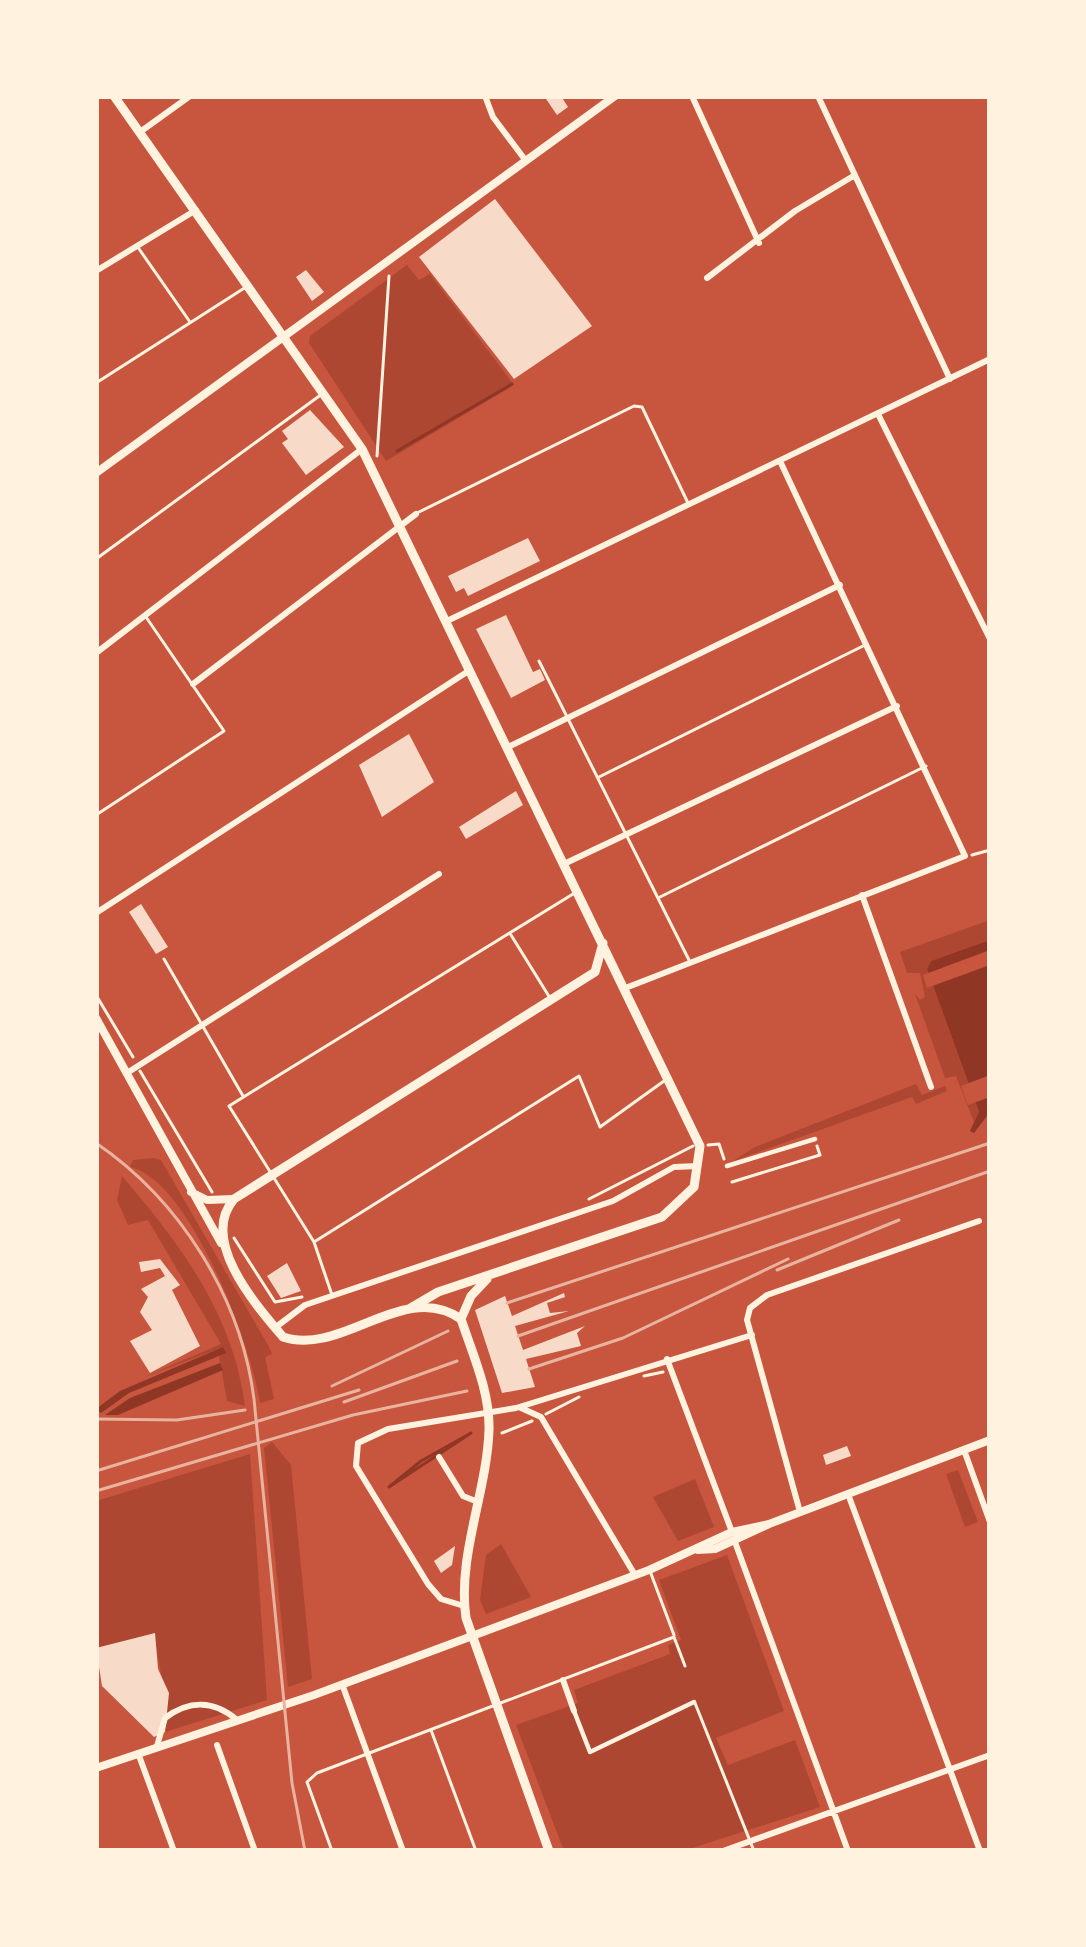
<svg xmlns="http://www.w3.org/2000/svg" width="1086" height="1947" font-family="Helvetica,sans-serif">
  <rect width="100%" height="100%" fill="#c8553d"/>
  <!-- green -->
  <path fill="#ae4732" d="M407,265L419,280L430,274L514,385L386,461L309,343L310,336Z
    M990,920V940L931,961L927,969L979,1113L974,1122L956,1076L945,1078L915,994L920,1000L925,997L920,973H907L900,952Z
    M916,1084L922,1095L945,1086L947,1091L916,1104L912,1097L733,1161L755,1147Z
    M153,1158L161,1160L269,1347L272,1354L265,1357L274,1399L260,1403C251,1345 190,1180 130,1167L133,1160Z
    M122,1176C181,1245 233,1314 245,1406L227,1401L219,1356L225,1353L223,1347L142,1378L221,1344L148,1220L128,1225L117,1200Z
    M272,1442L291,1465L312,1679L288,1687L264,1448Z
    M250,1454L267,1700L165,1732C169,1695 158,1671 155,1634L96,1648V1501Z
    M958,1470L978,1522L965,1527L946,1474Z
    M695,1479L714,1527L678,1541L653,1497Z
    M501,1544L531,1597L486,1614L480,1600L486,1555Z
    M727,1555L784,1711L716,1738L728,1765L795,1740L820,1807L683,1851H564L516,1725L578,1703L574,1690L670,1654L668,1645L681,1640L659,1580Z"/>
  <!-- water -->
  <path fill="#8f3625" d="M990,940V1112L974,1133L970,1131L979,1112L927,969L931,961Z
    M223,1347L226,1353L129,1393L101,1413L96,1409L120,1391Z
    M220,1363L223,1370L118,1415H105L130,1398Z"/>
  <!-- pier -->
  <path fill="#c8553d" d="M990,950V965L927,988L923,975Z
    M990,1075V1097L968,1105L961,1086Z"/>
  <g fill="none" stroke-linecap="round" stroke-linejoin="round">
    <!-- stream -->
    <path stroke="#8f3625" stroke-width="3" d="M397,451L512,384
      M471,1433L389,1487L421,1461Z"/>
  </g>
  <!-- building -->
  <path fill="#f7dbc8" d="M544,96H561L568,107L557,115Z
    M495,199L592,326L514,379L419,257Z
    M306,270L324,292L312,301L296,277Z
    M310,410L344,447L306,475L282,443L288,439L282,431Z
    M528,538L540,561L468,596L464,588L456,592L448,576Z
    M506,615L533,672L540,669L545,680L511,698L476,629Z
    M409,734L434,782L382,817L359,765Z
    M516,791L523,805L466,839L459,827Z
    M141,904L168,947L156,954L129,912Z
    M160,1259L180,1285L172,1290L200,1346L150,1373L130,1341L152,1330L140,1312L148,1297L141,1289L165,1276L160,1268L141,1272L139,1262Z
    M287,1263L301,1291L281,1298L267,1276Z
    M564,1293L565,1297L547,1303L550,1313L569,1311L515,1326L523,1350L585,1326L577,1333L581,1346L526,1359L535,1387L502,1393L475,1310L505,1296L512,1316Z
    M847,1446L851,1456L826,1465L823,1455Z
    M455,1546L452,1565L441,1573L434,1561Z
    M155,1633L158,1669L169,1693L165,1732L154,1737L102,1686L96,1648Z"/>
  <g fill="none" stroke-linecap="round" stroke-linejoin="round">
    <!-- path -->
    <path stroke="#fff3e0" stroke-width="3" d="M377,456L389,276
      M972,855L990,850
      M96,995L133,1057
      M140,1071L212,1192
      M708,1145L719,1144L724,1159
      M732,1182L820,1155L817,1146
      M589,1199L693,1146
      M234,1238L275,1302L302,1297
      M644,1376L663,1372
      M546,1414L579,1397
      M502,1433L532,1421"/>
    <!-- service -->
    <path stroke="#fff3e0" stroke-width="3" d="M137,246L190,322
      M96,383L246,287
      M417,513L634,406L642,407L688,503
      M96,559L322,394
      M539,661L689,960
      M599,777L865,645
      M96,815L224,731L146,617
      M660,897L926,766
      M511,935L550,998
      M164,959L243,1096
      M314,1242L579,1076L600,1127L664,1081
      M332,1295L314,1242L229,1106L573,894
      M650,1571L674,1635
      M695,1703L754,1851
      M431,1730L476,1851
      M332,1851L307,1782L317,1773L674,1637L685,1666"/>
    <!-- pedestrian -->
    <path stroke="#fff3e0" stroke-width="4.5" d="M727,1166L815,1139
      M574,1711L590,1752L694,1702"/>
    <!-- minor -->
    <path stroke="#fff3e0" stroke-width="6" d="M485,96L493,117L526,161
      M692,96L759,243
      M818,96L950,379
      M140,132L190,96
      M96,271L196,210
      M707,278L795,211L855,175
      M878,414L990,639
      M447,621L990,359
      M96,653L362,449
      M193,684L416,514
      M508,747L840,585
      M566,863L897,706
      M862,895L931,1087
      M96,913L470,670
      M628,987L965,856L780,461
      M127,1073L439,874
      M276,1327L305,1305L613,1201L674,1167L698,1166
      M667,1359L732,1532
      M521,1408L541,1417L635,1575
      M964,1450L990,1522
      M439,1457L463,1496L478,1502
      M848,1494L980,1851
      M800,1512L747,1320L750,1308L767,1295L979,1221
      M735,1542L848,1851
      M464,1606L441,1599L428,1584L356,1466L358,1443L388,1429L516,1408L752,1335
      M563,1680L574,1711
      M342,1684L403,1851
      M217,1745L255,1851
      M157,1746L165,1718C189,1700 214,1700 237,1720
      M138,1753L174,1851
      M723,1851L990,1755"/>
    <!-- secondary -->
    <path stroke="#fff3e0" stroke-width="8" d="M96,473L615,96
      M96,1018L221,1243
      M191,1192L207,1200L234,1199
      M698,1550L715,1549L769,1524L990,1440
      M96,1768L314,1695L649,1570L732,1532L769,1524"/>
    <!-- primary -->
    <path stroke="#fff3e0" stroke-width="9" d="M114,96L362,449L700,1146L694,1187L662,1217L438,1292L409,1309
      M461,1319C404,1279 342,1357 283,1337C255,1304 199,1240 234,1199L595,972L603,943
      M461,1319C473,1355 490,1392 489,1430C487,1492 457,1556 466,1618L549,1851
      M461,1319L471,1296L487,1279"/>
    <!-- rail -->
    <path stroke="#e9b49f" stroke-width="3" d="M96,1143C181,1201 241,1298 254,1399L292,1783L305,1851
      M777,1270L899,1220
      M507,1303L990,1143
      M518,1336L990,1171
      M529,1369L623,1338L788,1259
      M332,1386L448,1331
      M344,1402L457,1361
      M96,1419L177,1420L245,1410
      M96,1471L359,1390
      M96,1491L353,1415L467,1391"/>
  </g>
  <!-- border -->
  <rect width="1086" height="1947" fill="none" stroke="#fff3e0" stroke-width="198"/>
</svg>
